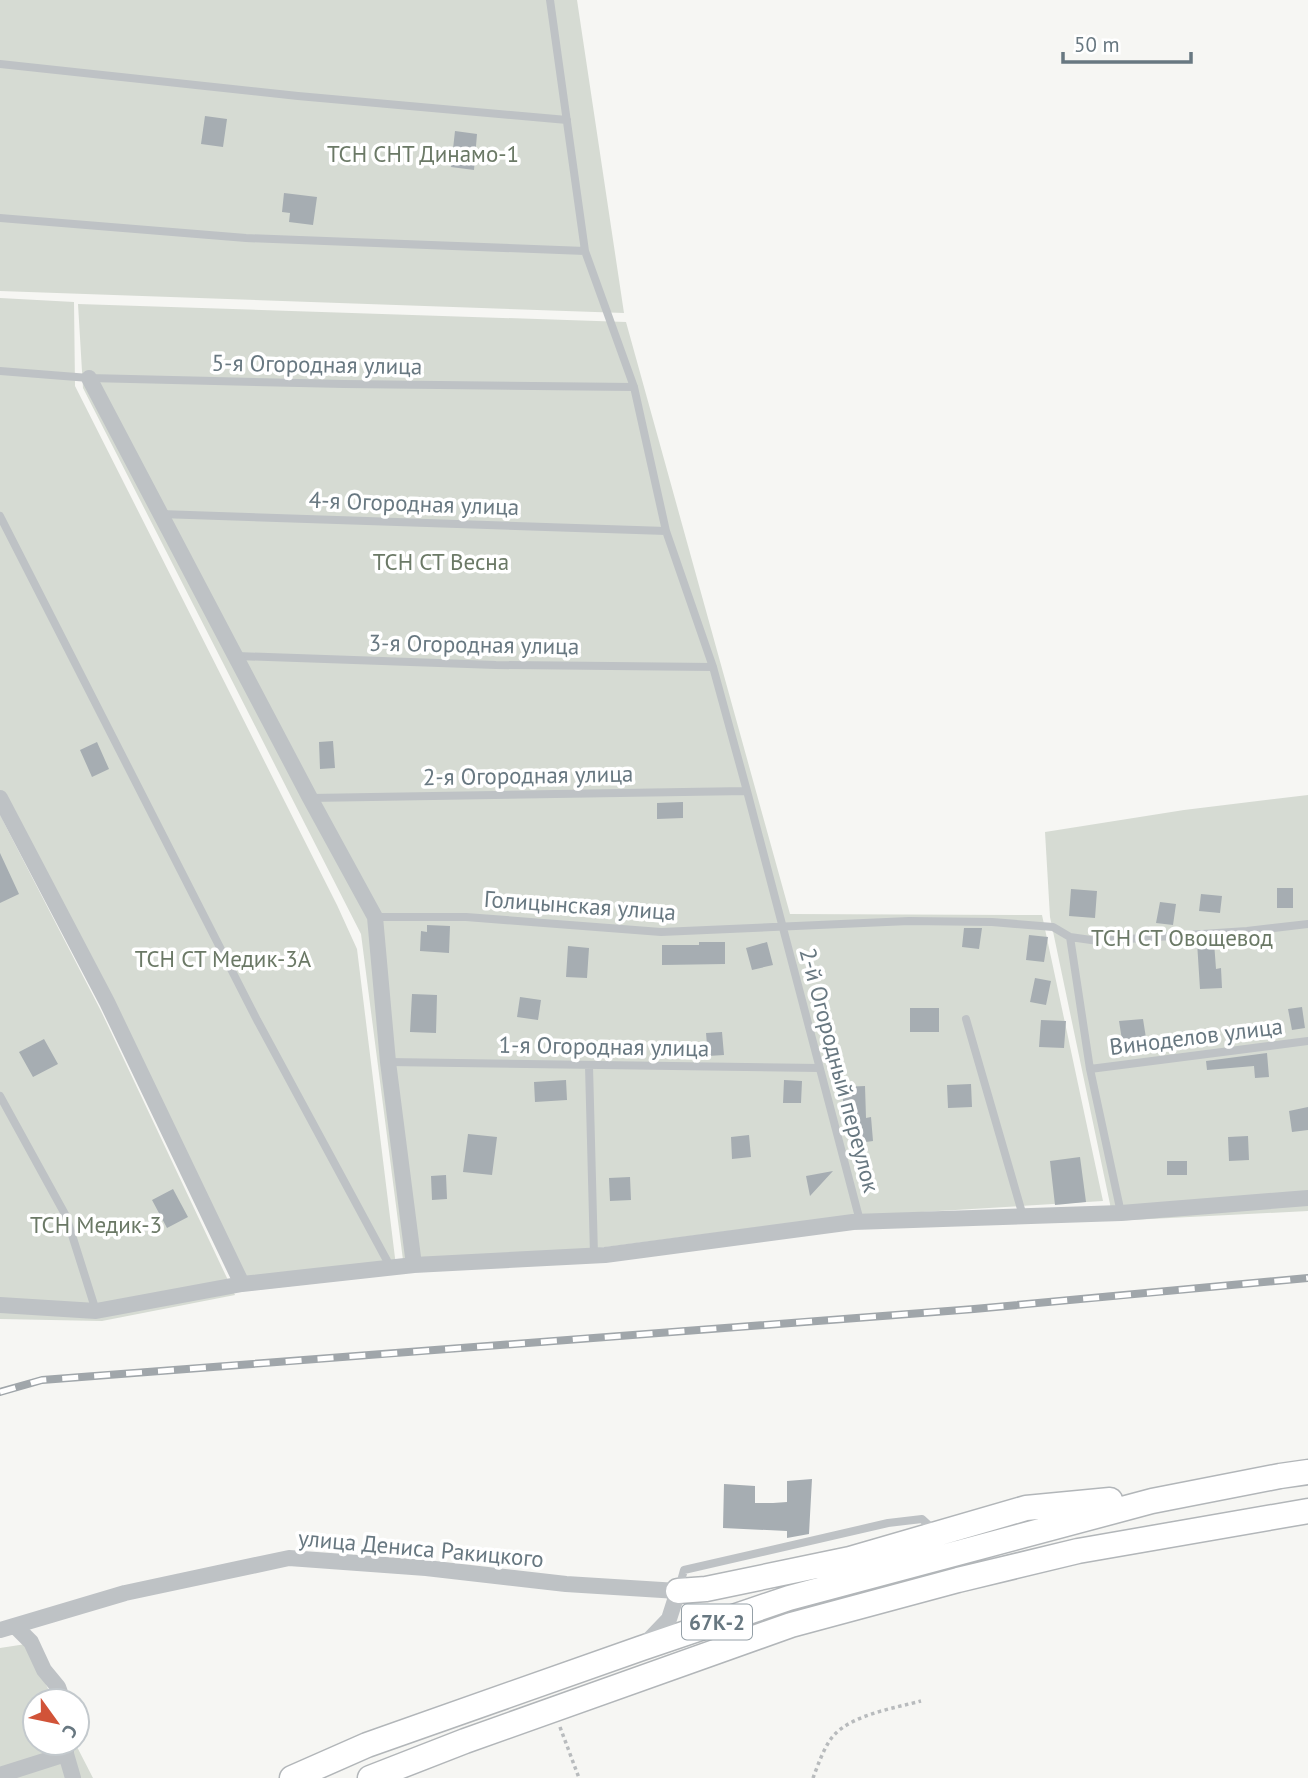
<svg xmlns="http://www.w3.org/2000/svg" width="1308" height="1778" font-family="'PT Sans',sans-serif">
  <rect width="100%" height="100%" fill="#f6f6f3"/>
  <!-- garden -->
  <path fill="#d6dbd3" d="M0,0H577L624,313L0,291Z
    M0,298L74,302L75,386L337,905L357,949L397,1274L247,1291L0,793Z
    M78,304L626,322L790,914L1042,915L1103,1201L838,1217L583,1250L403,1260L361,934L83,388Z
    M1308,795V1211L1112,1221L1110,1204L1050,917L1045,832L1184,810Z
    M0,815L101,1011L235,1295L102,1321L0,1319Z
    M26,1644L54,1701H35V1743H75L93,1778H0V1648Z"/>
  <!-- building -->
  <path fill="#a6adb2" d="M205,116L227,119L223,147L201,144Z
    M455,131L477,134L474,170L451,167Z
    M284,193L317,197L313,225L289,222L290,213L282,212Z
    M333,741L335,768L320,769L319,742Z
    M97,742L109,769L92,777L80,750Z
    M683,802V818L657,819V803Z
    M0,853L19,894L0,903Z
    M1277,888H1293V908H1277Z
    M1071,889L1097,891L1095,918L1069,916Z
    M1201,894L1222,896L1220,913L1199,911Z
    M1160,902L1176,904L1173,925L1156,923Z
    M427,925L450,926L449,953L420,951L421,931L427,932Z
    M964,928H982L979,949L962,947Z
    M1029,935L1048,937L1044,962L1026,960Z
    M699,942H725V964L662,965V945H699Z
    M767,942L773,965L752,970L746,948Z
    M1197,942H1214L1216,969L1221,968L1222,988L1200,989Z
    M568,946L589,948L587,978L566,977Z
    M1035,978L1051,981L1046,1005L1030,1002Z
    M412,994L437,995L436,1033L410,1032Z
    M520,997L541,1000L538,1020L517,1017Z
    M1302,1007L1305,1028L1292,1030L1288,1009Z
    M910,1008H939V1032H910Z
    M1143,1019L1146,1038L1122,1040L1119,1021Z
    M1041,1020L1066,1021L1064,1048L1039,1047Z
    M722,1032L724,1055L708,1056L706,1033Z
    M44,1039L58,1064L33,1077L19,1052Z
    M1267,1053L1269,1077L1255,1078L1254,1066L1207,1070L1206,1061Z
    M566,1080L567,1100L535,1102L534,1082Z
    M784,1080L802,1081L801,1103H783Z
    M971,1084L972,1107L948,1108L947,1085Z
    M865,1086L866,1118L871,1117L873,1141L859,1143L850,1153L846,1112H843V1087Z
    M1308,1107V1130L1292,1132L1289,1111Z
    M468,1134L497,1137L492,1175L463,1172Z
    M749,1135L751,1157L732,1159L731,1137Z
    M1248,1136L1249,1160L1229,1161L1228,1137Z
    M1080,1157L1086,1202L1055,1205L1050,1161Z
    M1167,1161H1187V1175H1167Z
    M833,1171L810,1196L806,1176Z
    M446,1175L447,1199L432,1200L431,1176Z
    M630,1177L631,1200L610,1201L609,1178Z
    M173,1189L188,1217L167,1228L152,1200Z
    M812,1479L809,1534L787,1538V1531L723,1528L724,1484L755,1486V1503H773L787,1502V1481Z"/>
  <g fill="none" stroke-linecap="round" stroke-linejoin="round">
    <!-- primary casing -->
    <g stroke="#b2b6b9" stroke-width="27">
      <path id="primary" d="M678,1591L706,1589L850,1559L1026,1508L1110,1500
        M292,1778L367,1745L642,1648L789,1598L1152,1501L1280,1476L1308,1472
        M370,1778L465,1741L791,1625L958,1580L1078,1551L1308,1511"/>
    </g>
    <!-- path -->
    <path stroke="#b8bbbd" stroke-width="3.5" stroke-dasharray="3.5 3.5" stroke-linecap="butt" d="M560,1727L579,1778
      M813,1778C818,1765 825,1744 835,1734C855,1714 895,1708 921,1701"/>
    <!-- service -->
    <path stroke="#bec2c5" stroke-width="8" d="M550,0L585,251L634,387L666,531L713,667L747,791L860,1221
      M0,64L298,96L567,120
      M0,218L246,238L585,251
      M0,371L89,378L344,384L634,387
      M160,514L666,531
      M0,516L257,1020L391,1268
      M237,656L496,665L713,667
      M310,798L747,791
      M375,917H466L661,932L909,921L992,922L1053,927L1070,937L1098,941L1247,931L1308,924
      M1070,937L1090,1069L1121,1213
      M966,1019L1023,1216
      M388,1062L819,1068
      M589,1066L594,1255
      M1090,1069L1308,1041
      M0,1096L66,1216L96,1311
      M679,1588L684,1570L888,1523L922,1519L933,1529"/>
    <!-- minor -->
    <path stroke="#bec2c5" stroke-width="16" d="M89,378L310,798L375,917L388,1062L414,1265
      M0,798L107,1002L242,1284
      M0,1305L96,1311L242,1284L414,1265L605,1255L853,1222L1121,1213L1308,1198
      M15,1626L31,1642L44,1670L58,1687L63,1701
      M0,1630L125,1593L289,1558L426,1568L566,1584L678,1591L669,1619L646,1643
      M66,1746V1754L73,1778
      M0,1775L66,1754"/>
    <!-- primary -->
    <use href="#primary" stroke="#fff" stroke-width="24"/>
    <!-- rail casing -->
    <g stroke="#a0a6aa" stroke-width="8">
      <path id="rail" d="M0,1392L42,1380L974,1309L1308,1278"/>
    </g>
    <!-- rail -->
    <use href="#rail" stroke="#fff" stroke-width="5" stroke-dasharray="16" stroke-linecap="butt"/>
  </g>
  <g text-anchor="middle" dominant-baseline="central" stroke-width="7" stroke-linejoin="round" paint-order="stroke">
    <!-- shield labels -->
    <rect fill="#fff" stroke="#95a0a7" stroke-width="2" x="682" y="1604.5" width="70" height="35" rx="5"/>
    <g font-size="21" font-weight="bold" fill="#687881">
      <text x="717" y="1622">67К-2</text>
    </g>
    <!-- park labels -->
    <g font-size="23" fill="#6b7966" stroke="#fff">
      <text x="423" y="153">ТСН СНТ Динамо-1</text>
      <text x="441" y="561">ТСН СТ Весна</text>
      <text x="1182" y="937">ТСН СТ Овощевод</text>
      <text x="223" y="958">ТСН СТ Медик-3А</text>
      <text x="96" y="1224">ТСН Медик-3</text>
    </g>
    <!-- street labels -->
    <g font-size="23" fill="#687881" stroke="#fff">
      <text transform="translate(317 364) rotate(1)">5-я Огородная улица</text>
      <text transform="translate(414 503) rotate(2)">4-я Огородная улица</text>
      <text transform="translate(474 644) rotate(1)">3-я Огородная улица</text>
      <text transform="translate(528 775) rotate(-1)">2-я Огородная улица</text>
      <text transform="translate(580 905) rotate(4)">Голицынская улица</text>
      <text transform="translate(1196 1036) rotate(-7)">Виноделов улица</text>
      <text transform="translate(604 1046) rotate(1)">1-я Огородная улица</text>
      <text transform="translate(840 1070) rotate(75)">2-й Огородный переулок</text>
      <text transform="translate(421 1548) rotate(5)">улица Дениса Ракицкого</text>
    </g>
  </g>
  <!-- north arrow -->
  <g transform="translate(56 1722) rotate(123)"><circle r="33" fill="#ffffff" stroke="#c3c9cd" stroke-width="2"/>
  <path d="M0-5L12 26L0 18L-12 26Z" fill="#d15338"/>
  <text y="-10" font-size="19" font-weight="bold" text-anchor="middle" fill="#687881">С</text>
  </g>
  <!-- scale -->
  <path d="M1063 52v10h128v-10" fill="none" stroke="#687881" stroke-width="3.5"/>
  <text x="1074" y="52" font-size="21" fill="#687881" stroke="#ffffff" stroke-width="5" paint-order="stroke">50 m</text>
</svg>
